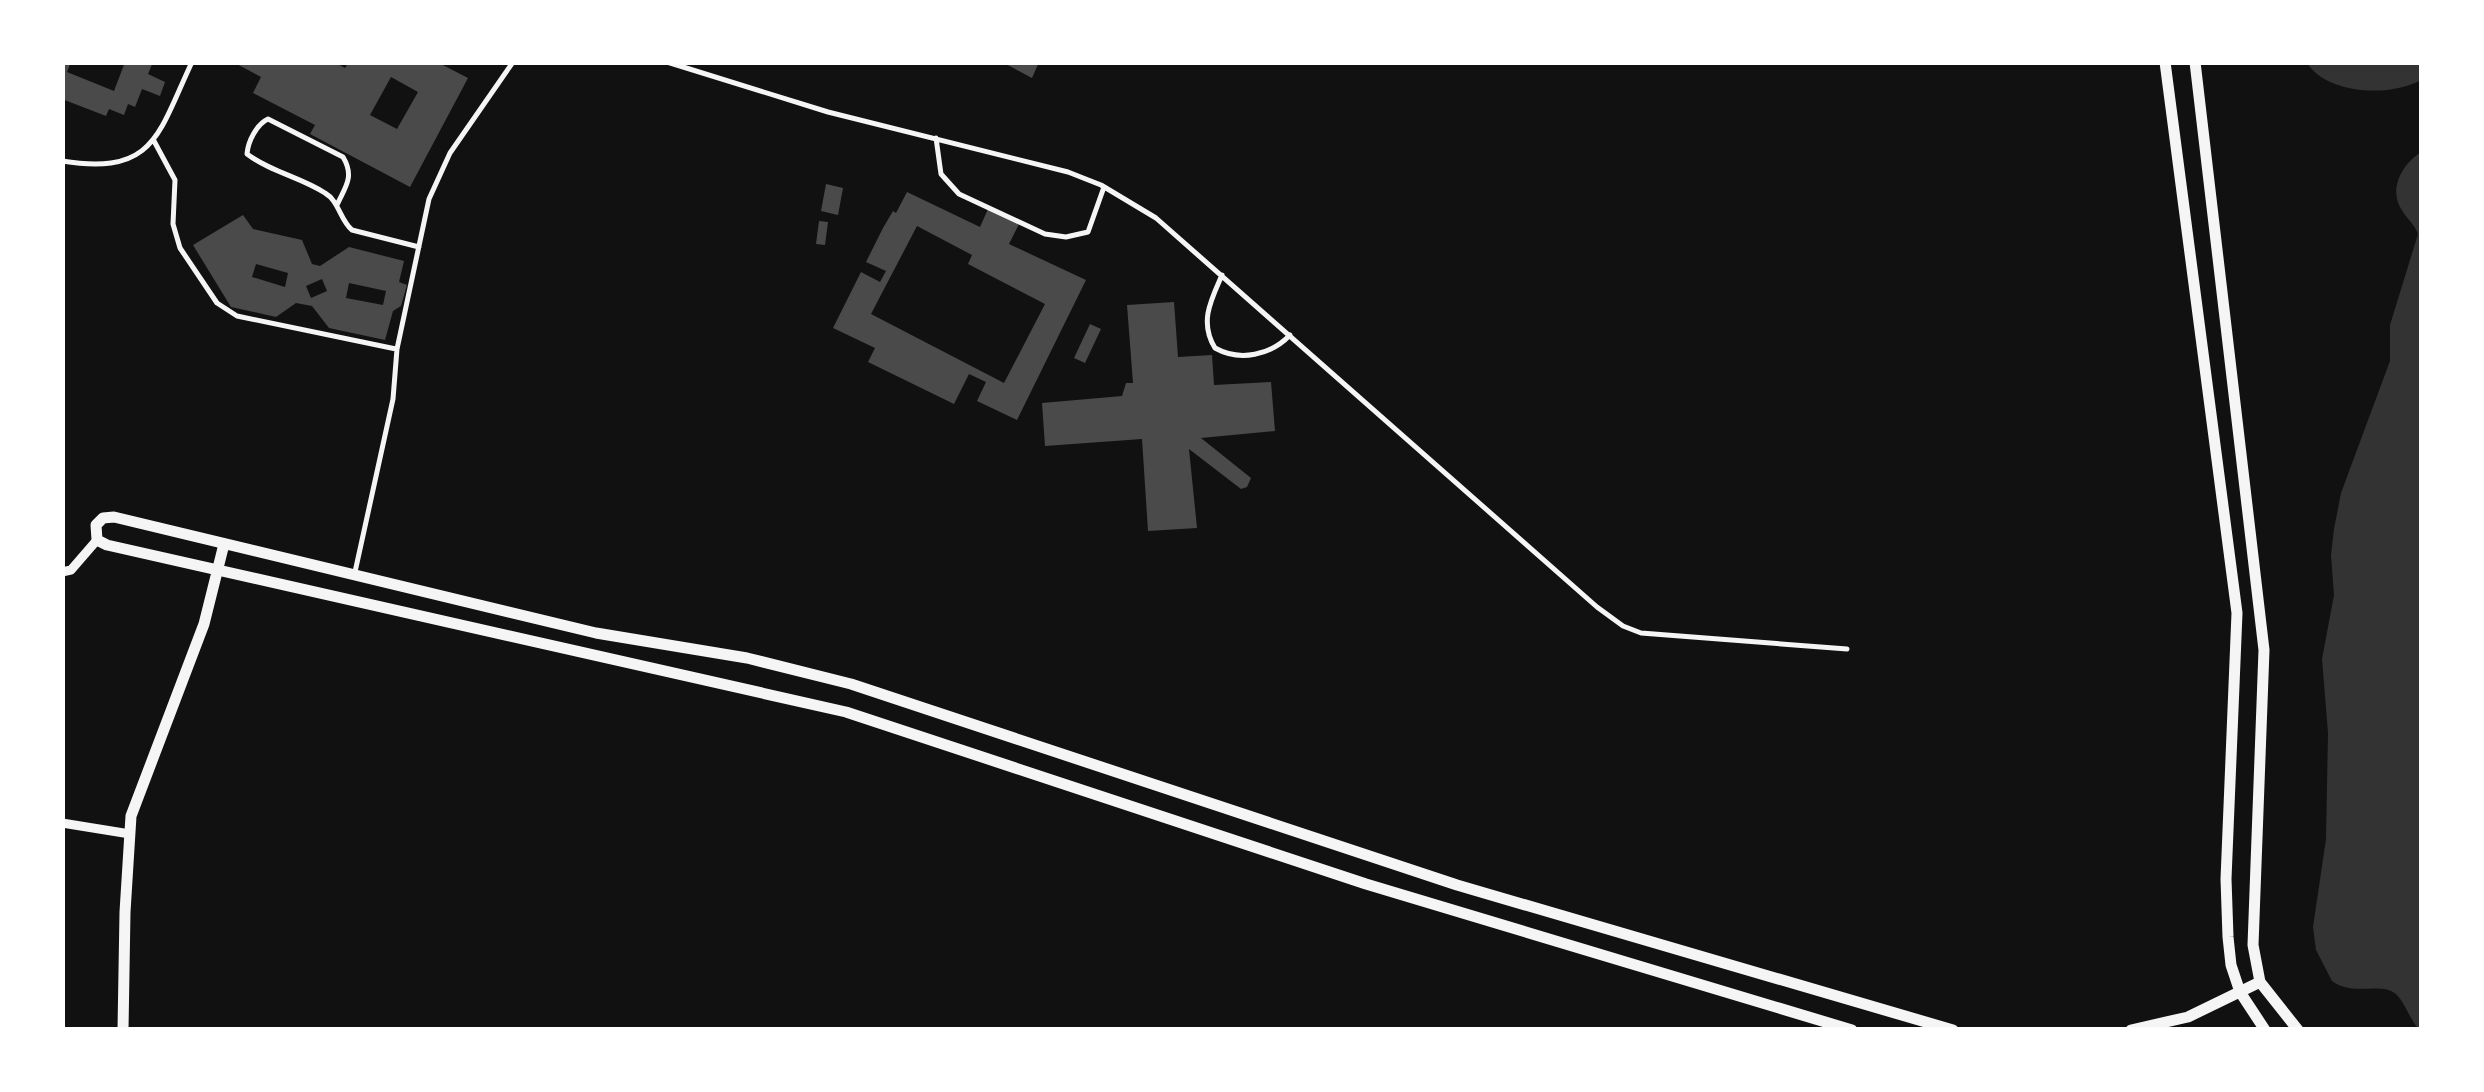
<svg xmlns="http://www.w3.org/2000/svg" width="2484" height="1092" font-family="Rubik,sans-serif">
  <rect width="100%" height="100%" fill="#111"/>
  <!-- water -->
  <path fill="#333" d="M2307,63H2421V80C2391,97 2328,95 2307,63Z
    M2421,152L2422,1029L2419,1030C2410,1019 2405,1003 2396,994C2381,981 2353,997 2332,981L2316,950L2313,927L2326,839L2328,733L2322,659L2334,595L2331,555L2334,529L2341,493L2390,361V325L2418,234C2414,223 2405,217 2400,207C2389,186 2404,163 2421,152Z"/>
  <!-- building -->
  <path fill="#4a4a4a" fill-rule="evenodd" d="M62,62H71L67,72L114,91L125,62H153L148,74L165,82L160,96L142,89L135,107L128,104L124,115L109,109L106,116L62,99Z
    M233,62H334L345,68L349,62H437L468,78L410,187L310,134L315,125L253,93L261,77ZM391,77L418,92L397,129L370,115Z
    M1002,62H1039L1032,78Z
    M826,184L843,188L838,215L821,211Z
    M907,192L980,227L988,209L1019,224L1009,244L1086,280L1017,420L977,401L986,382L969,374L954,404L868,362L875,348L833,328L861,272L880,282L886,271L866,262L883,228L893,211L896,213ZM917,226L972,255L968,264L1045,304L1004,383L871,314Z
    M243,215L253,229L302,240L312,264L320,266L349,247L404,261L399,282L407,285L401,306L393,311L385,340L329,328L312,306L296,303L276,317L231,307L193,245ZM256,264L288,273L285,287L252,277ZM322,279L327,291L311,298L306,286ZM349,283L386,291L383,305L346,298Z
    M819,221L828,222L825,245L816,244Z
    M1174,302L1178,357L1212,355L1214,385L1271,382L1275,431L1201,438L1251,478L1247,487L1241,489L1189,449L1197,528L1148,531L1142,439L1045,446L1042,403L1122,396L1126,383H1133L1127,305Z
    M1090,324L1101,329L1085,363L1074,358Z"/>
  <g fill="none" stroke-linecap="round" stroke-linejoin="round">
    <!-- service -->
    <path stroke="#f5f5f5" stroke-width="5" d="M667,62L828,112L1068,172L1101,185L1156,218L1597,607L1623,626L1641,633L1847,649
      M936,138L941,174L959,194L1045,234L1066,237L1088,232L1104,187
      M154,141L175,180L173,224L180,248L217,303L237,316L396,349
      M62,161C155,176 158,134 192,62
      M337,205C345,187 355,177 343,157L268,119C257,124 248,141 247,154C271,172 300,177 325,193C339,201 340,220 352,230L419,247
      M1222,275C1211,300 1199,322 1215,348C1240,362 1271,355 1290,335
      M355,572L393,399L397,349L429,199L450,153L513,62"/>
    <!-- minor -->
    <path stroke="#f5f5f5" stroke-width="9" d="M62,572L71,570L97,540
      M62,823L130,834"/>
    <!-- tertiary -->
    <path stroke="#f5f5f5" stroke-width="11" d="M2165,62L2237,613L2226,879L2228,937L2231,965L2240,992L2265,1030
      M2195,62L2264,650L2253,945L2260,982L2298,1030
      M123,1030L125,912L131,816L204,624L224,544
      M1852,1030L1366,884L846,712L107,545L97,540L96,525L103,518L114,517L596,633L747,658L851,684L1457,885L1953,1030
      M2131,1030L2188,1017L2260,982"/>
  </g>
  <!-- border -->
  <rect width="2484" height="1092" fill="none" stroke="#ffffff" stroke-width="130"/>
</svg>
